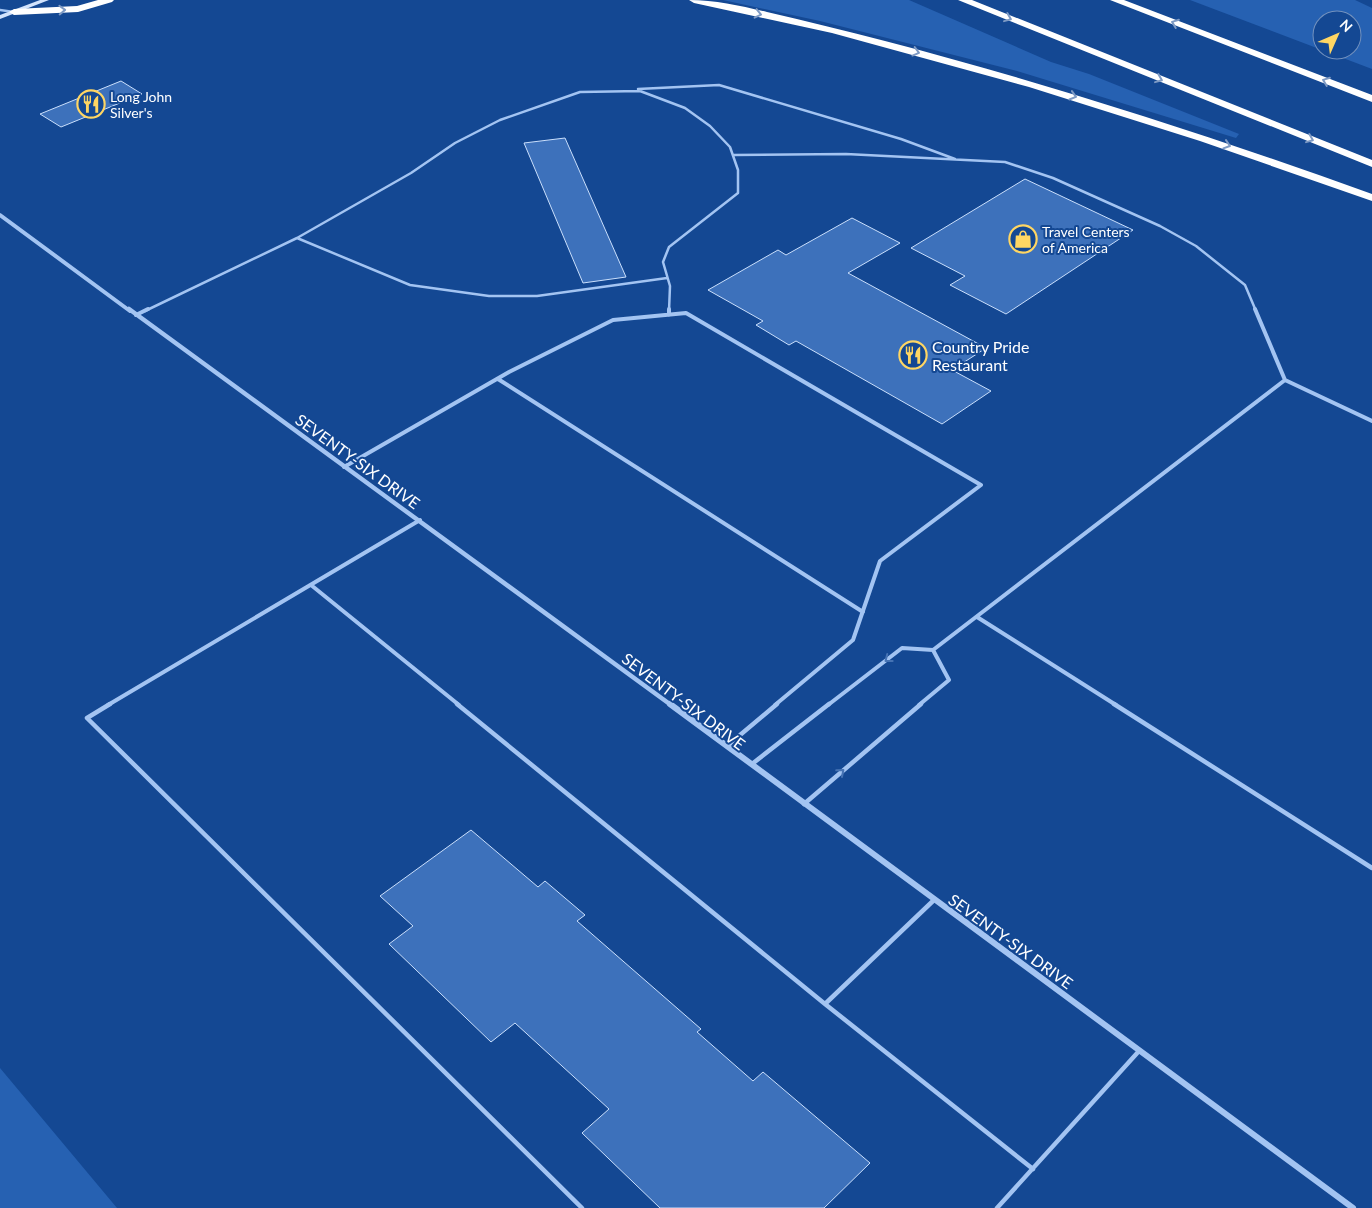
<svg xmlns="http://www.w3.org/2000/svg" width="1372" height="1208" font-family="Lato,sans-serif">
  <rect width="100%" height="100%" fill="#144893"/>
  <!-- green -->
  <path fill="#2661b2" d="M723,0H909L1051,62L1089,74L1239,134L1236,138L1017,71L820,21Z
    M1190,0H1355L1372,8V69L1322,50H1352V20H1322V50Z
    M0,1068L117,1208H0Z"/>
  <!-- building -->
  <path fill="#3d71bb" stroke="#cadffc" d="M121,81L142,94L61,127L40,114Z
    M565,138L626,277L583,283L524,143Z
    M1025,179L1133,230L1006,314L950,285L965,276L911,248Z
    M852,218L900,243L848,273L986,348L952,370L991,391L942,424L796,341L789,345L756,325L763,321L708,290L778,250L786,255Z
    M471,830L538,887L545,881L585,915L577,921L701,1029L697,1032L753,1081L763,1072L870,1163L824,1208H660L582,1133L609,1109L515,1023L491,1042L389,944L413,926L380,896Z"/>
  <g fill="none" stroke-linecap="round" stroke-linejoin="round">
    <!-- service-far2 -->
    <path stroke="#a3c4f2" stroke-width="2.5" d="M0,10L14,12
      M638,89L719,85L901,139L955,159
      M733,155L846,154L1005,162L1053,178L1160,226L1196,246L1245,285L1256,311
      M297,238L410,285L489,296H537L667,278
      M145,311L297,238L411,173L455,143L500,120L580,92L640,91L685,108L710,126L730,147L738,170V193L669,247L663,262L670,286L669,311"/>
    <!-- service-far1 -->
    <path stroke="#a3c4f2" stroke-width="4" d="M1255,309L1285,380
      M136,315L148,309
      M669,315V309
      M498,379L863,612
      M344,467L509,372L613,320L686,313L981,485L880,561L853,640L775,705
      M311,585L459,705
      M977,617L1116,705
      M108,705L420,520
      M828,705L902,648L933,650L1285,380L1372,421
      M919,705L949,680L933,650"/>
    <!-- service -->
    <path stroke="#a3c4f2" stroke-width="4.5" d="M110,704L87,718L582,1208
      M457,704L825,1004L1033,1169
      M1114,704L1372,868
      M727,746L777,704
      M752,764L829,704
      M804,804L921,704
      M825,1004L934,900
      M997,1208L1139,1051"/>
    <!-- minor-far2 -->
    <path stroke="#a3c4f2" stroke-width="4" d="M0,215L130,311"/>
    <!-- minor-far1 -->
    <path stroke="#a3c4f2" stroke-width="4.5" d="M129,309C309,442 491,572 671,705"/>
    <!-- minor -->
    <path stroke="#a3c4f2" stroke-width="6" d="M670,704L1353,1208"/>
    <!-- secondary -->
    <path fill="#d2e3fc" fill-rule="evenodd" d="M40,0H49L0,19V15Z"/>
    <!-- motorway -->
    <path fill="#fff" fill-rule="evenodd" d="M98,0H114L112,2L78,12L14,15L9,12L14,9L77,6Z
      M689,0C716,0 741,6 767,12C807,21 846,31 885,41C1050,84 1212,136 1372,194V201L1200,141L1029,87L832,33L694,3Z
      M958,0H972L1372,160V167Z
      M1110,0H1124L1372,95V102Z"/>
  </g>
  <!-- one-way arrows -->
  <defs><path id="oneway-chevron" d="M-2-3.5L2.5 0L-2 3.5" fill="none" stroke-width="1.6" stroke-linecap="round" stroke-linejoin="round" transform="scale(1.25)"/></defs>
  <g stroke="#7e9ac4">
    <use href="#oneway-chevron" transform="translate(62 10) rotate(-2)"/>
    <use href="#oneway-chevron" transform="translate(758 14) rotate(13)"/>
    <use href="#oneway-chevron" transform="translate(1008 18) rotate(22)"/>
    <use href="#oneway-chevron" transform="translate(1175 23) rotate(-159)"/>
    <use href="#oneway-chevron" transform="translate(916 52) rotate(15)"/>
    <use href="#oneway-chevron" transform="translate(1159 79) rotate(22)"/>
    <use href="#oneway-chevron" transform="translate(1326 81) rotate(-159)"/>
    <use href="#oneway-chevron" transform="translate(1073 96) rotate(17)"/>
    <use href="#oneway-chevron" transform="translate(1310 139) rotate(22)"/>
    <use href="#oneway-chevron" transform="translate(1227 145) rotate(18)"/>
  </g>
  <g stroke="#4673b4">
    <use href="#oneway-chevron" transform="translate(888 659) rotate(142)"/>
    <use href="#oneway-chevron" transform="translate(841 772) rotate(-41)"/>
  </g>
  <!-- icons -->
  <defs>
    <g id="restaurant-ring" transform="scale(1.4375)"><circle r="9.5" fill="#144893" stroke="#ffd663" stroke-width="1.5"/><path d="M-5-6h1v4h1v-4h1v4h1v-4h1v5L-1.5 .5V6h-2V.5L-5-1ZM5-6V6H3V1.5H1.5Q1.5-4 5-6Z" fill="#ffd663"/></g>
    <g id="shop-ring" transform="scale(1.4375)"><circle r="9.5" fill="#144893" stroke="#ffd663" stroke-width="1.5"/><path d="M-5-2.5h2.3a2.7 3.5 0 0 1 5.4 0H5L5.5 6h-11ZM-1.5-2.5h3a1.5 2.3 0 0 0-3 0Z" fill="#ffd663"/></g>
  </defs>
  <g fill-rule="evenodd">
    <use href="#restaurant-ring" x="91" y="104"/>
    <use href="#shop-ring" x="1023" y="239"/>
    <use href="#restaurant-ring" x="913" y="355"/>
  </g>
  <g text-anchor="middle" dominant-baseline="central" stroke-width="4" stroke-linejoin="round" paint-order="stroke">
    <!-- far-poi labels -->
    <g font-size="14" fill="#fff" stroke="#144893" text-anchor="start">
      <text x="110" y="96">Long John<tspan x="110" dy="16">Silver's</tspan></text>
      <text x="1042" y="231">Travel Centers<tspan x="1042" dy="16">of America</tspan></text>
    </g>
    <!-- poi labels -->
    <g font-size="16" fill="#fff" stroke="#144893" text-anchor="start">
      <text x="932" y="346">Country Pride<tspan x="932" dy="18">Restaurant</tspan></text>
    </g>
    <!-- street labels -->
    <g font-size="16" fill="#fff" stroke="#144893">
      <text transform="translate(358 461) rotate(36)">SEVENTY-SIX DRIVE</text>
      <text transform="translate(684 701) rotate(37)">SEVENTY-SIX DRIVE</text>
      <text transform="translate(1011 941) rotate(36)">SEVENTY-SIX DRIVE</text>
    </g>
  </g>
  <!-- north arrow -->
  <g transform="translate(1337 35) rotate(45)"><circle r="24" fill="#144893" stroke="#7291be"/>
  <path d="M0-4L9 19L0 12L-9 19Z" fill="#ffd663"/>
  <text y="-8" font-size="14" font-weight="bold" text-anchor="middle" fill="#ffffff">N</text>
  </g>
</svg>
